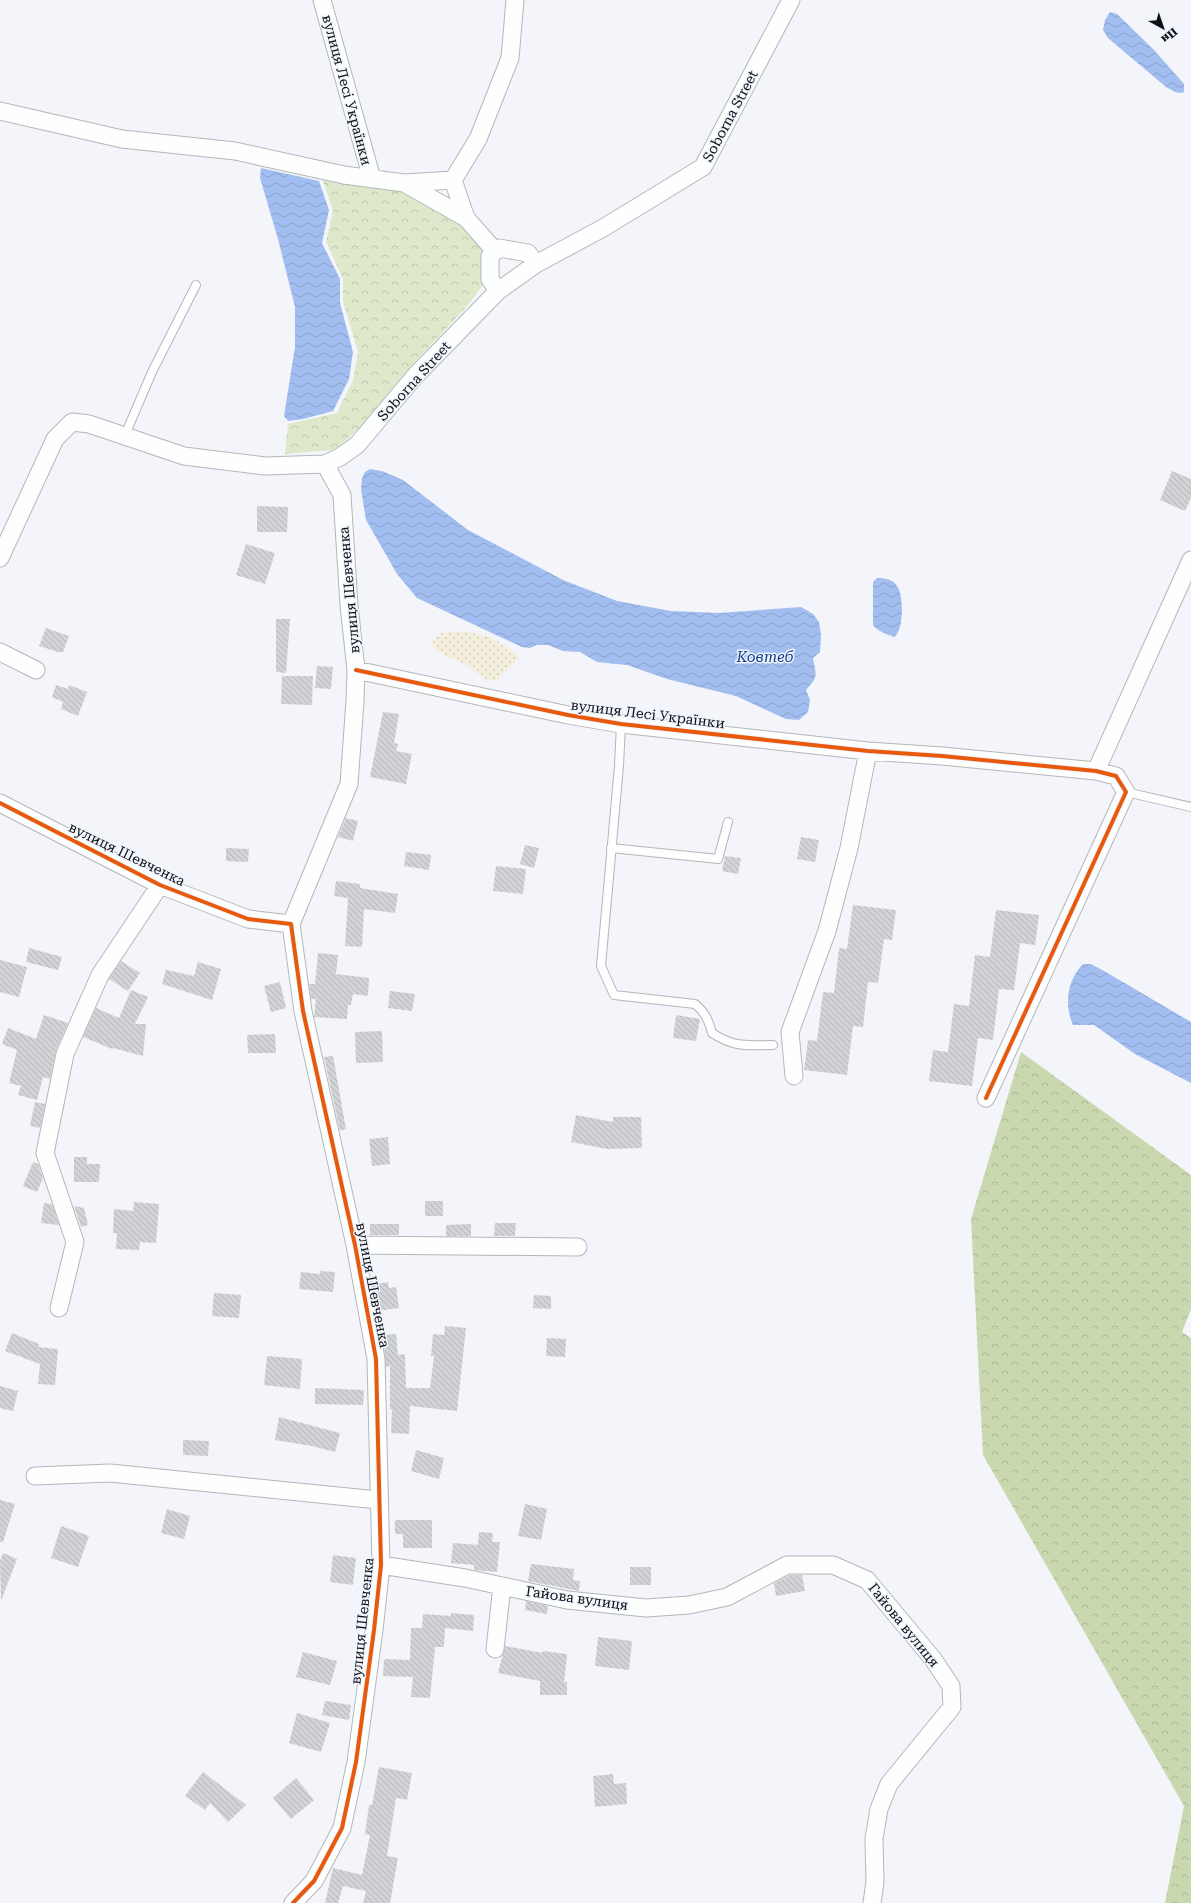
<svg xmlns="http://www.w3.org/2000/svg" width="1191" height="1903" font-family="'Roboto Serif',serif">
  <defs>
    <pattern id="forest-crowns" width="20" height="18" patternUnits="userSpaceOnUse"><rect width="20" height="18" fill="#cad8af"/><path d="M2 6a3 3 0 1 1 6 0M12 15a3 3 0 1 1 6 0" fill="none" stroke="#acb896"/></pattern>
    <pattern id="sand-dots" width="8" height="8" patternUnits="userSpaceOnUse"><rect width="8" height="8" fill="#f4efdd"/><path d="M2 2h.1M6 6h.1" fill="none" stroke="#d0ccbd" stroke-width="1.8" stroke-linecap="round"/></pattern>
    <pattern id="park-crowns" width="20" height="18" patternUnits="userSpaceOnUse"><rect width="20" height="18" fill="#dee9cb"/><path d="M2 6a3 3 0 1 1 6 0M12 15a3 3 0 1 1 6 0" fill="none" stroke="#bdc7ad"/></pattern>
    <pattern id="water-waves" width="16" height="10" patternUnits="userSpaceOnUse"><rect width="16" height="10" fill="#a2bef0"/><path d="M0 5q4-4 8 0t8 0" fill="none" stroke="#8aa2cd"/></pattern>
    <pattern id="building-back-hatch" width="6" height="6" patternUnits="userSpaceOnUse"><rect width="6" height="6" fill="#d1d3d7"/><path d="M-1 5l2 2M0 0l6 6M5-1l2 2" fill="none" stroke="#b2b4b8"/></pattern>
  </defs>
  <rect width="100%" height="100%" fill="#f3f5fa"/>
  <!-- forest -->
  <path fill="url(#forest-crowns)" d="M1021,1052L1191,1175V1309L1182,1332L1191,1338V1903H1165L1184,1806L983,1455L971,1219Z"/>
  <!-- sand -->
  <path fill="url(#sand-dots)" d="M459,631C489,634 497,639 520,657L497,680L489,681L464,664L436,651L431,642L441,633Z"/>
  <!-- park -->
  <path fill="url(#park-crowns)" d="M321,176L395,185L467,227L486,249L485,282L469,304L412,365L362,426L334,450L285,454L288,424L337,413L353,380L358,352L343,302V279L326,242L333,210Z"/>
  <!-- water -->
  <path fill="url(#water-waves)" d="M1110,12L1117,14L1154,50L1184,84V92L1181,93L1175,92L1166,87L1108,38L1103,30L1105,20Z
    M261,168L319,181L329,210L322,243L340,279V303L353,352L349,379L333,411L303,419L288,421L284,416L295,347V307L278,239L260,178Z
    M370,469L382,471L403,480L468,530L563,580L617,601L671,611L719,613L801,607L813,614L819,622L821,635L820,652L813,658C816,676 819,676 806,690L810,700L808,712L799,720L786,719L736,696L667,679L627,665L597,662L580,652L563,651L548,645H537L530,648L522,647L417,598L397,574L366,520L361,489L362,478L365,472Z
    M877,578C884,578 893,579 897,586C904,595 904,631 894,637C887,634 877,631 873,625V582Z
    M1083,964H1091L1104,971L1191,1022V1083L1135,1054L1094,1025H1073C1064,1005 1067,980 1083,964Z"/>
  <!-- building -->
  <path fill="url(#building-back-hatch)" d="M1172,471L1191,479V498L1185,511L1160,500Z
    M257,506L288,507L287,532H257Z
    M246,544L275,553L265,584L236,575Z
    M276,619H290L286,673L276,672Z
    M46,628L69,636L63,652H58L39,646Z
    M317,666L333,667L331,689L315,688Z
    M282,676H313L312,705L281,704Z
    M56,685L68,689L69,685L87,692L78,716L61,709L63,702L52,697Z
    M383,712L399,714L394,743L398,744L396,751L412,754L406,784L370,777Z
    M346,818L358,821L353,841L338,837Z
    M801,837L819,840L815,862L797,859Z
    M525,845L539,848L534,868L520,864Z
    M226,848L249,849L248,862L226,861Z
    M406,852L431,855L429,870L404,866Z
    M725,856L741,858L738,874L722,871Z
    M496,866L526,869L523,894L493,891Z
    M336,881L360,884V888L398,894L395,913L364,909L362,947L345,946L348,898L334,896Z
    M853,905L896,910L892,940L884,939L878,983L868,982L863,1027L853,1026L847,1075L804,1070L808,1040L817,1041L823,992L834,993L839,948L847,949Z
    M996,910L1039,915L1035,945L1020,943L1014,990L999,989L993,1040L978,1038L972,1086L929,1081L933,1050L948,1052L954,1004L969,1006L975,955L990,957Z
    M29,948L62,957L58,970L26,962Z
    M318,953L338,955L336,974L369,978L368,996L353,994L351,1005H348L347,1019L314,1017L316,999H311L309,984H315Z
    M0,960L27,967L19,997L0,992Z
    M121,961L140,973L128,991L109,979Z
    M198,962L221,969L212,1000L162,984L166,970L194,976Z
    M280,982L286,1008L271,1012L264,986Z
    M131,990L148,997L135,1024H146L143,1056L113,1048L112,1049L83,1037L96,1008L119,1018Z
    M390,991L415,994L412,1011L388,1008Z
    M44,1015L68,1023L56,1050L50,1079L43,1077L37,1100L18,1095L21,1086L9,1083L17,1050L2,1044L8,1028L36,1039Z
    M676,1015L700,1019L696,1041L673,1038Z
    M382,1031L383,1062L356,1063L355,1032Z
    M275,1034L276,1053H248L247,1035Z
    M333,1056L346,1129L340,1131L324,1057Z
    M35,1102L45,1104L40,1128L30,1126Z
    M576,1115L613,1122V1117H641L642,1148L607,1149L571,1142Z
    M388,1137L390,1164L372,1166L369,1139Z
    M74,1157H87V1164H100L99,1182H74Z
    M33,1162L38,1164L43,1178L37,1192L23,1186Z
    M425,1201H443V1216H425Z
    M134,1202L159,1204L156,1243L140,1242L139,1250L116,1249L117,1233H113L114,1209L133,1211Z
    M44,1203L52,1204L59,1225L41,1223Z
    M74,1206L84,1208L88,1225L81,1227Z
    M495,1223H516L515,1236H494Z
    M370,1224H399V1235H370Z
    M471,1224V1236H446V1225Z
    M320,1271L335,1272L333,1292L299,1289L301,1272L320,1274Z
    M388,1282L389,1288L396,1287L399,1308L377,1311L372,1285Z
    M214,1293L241,1295L239,1318L212,1316Z
    M534,1295L551,1296V1309L533,1308Z
    M445,1326L466,1328L457,1411L410,1406L409,1434L391,1433L392,1409H390V1366L386,1367L383,1335L396,1334L398,1355L405,1354L406,1388H430L434,1356H431L433,1334L444,1335Z
    M12,1333L39,1344L38,1347L58,1349L55,1385L38,1384L40,1364L5,1351Z
    M547,1338L566,1339L565,1357L546,1356Z
    M267,1356L302,1359L300,1389L264,1385Z
    M0,1386L18,1391L13,1411L0,1408Z
    M315,1388L364,1390L363,1405L315,1404Z
    M279,1417L340,1433L335,1452L312,1446L275,1440Z
    M183,1440L209,1441L208,1456L183,1455Z
    M416,1450L444,1458L439,1479L411,1471Z
    M0,1500L15,1504L3,1542H0Z
    M525,1504L547,1509L541,1540L518,1536Z
    M167,1509L190,1516L184,1539L161,1533Z
    M395,1520H432V1548H403V1534H395Z
    M61,1526L89,1536L78,1567L51,1558Z
    M479,1532L493,1533L492,1542H500L497,1572L474,1570V1565L451,1563L453,1543L478,1545Z
    M3,1553L17,1559L1,1601L0,1561Z
    M333,1555L356,1558L353,1585L330,1582Z
    M531,1564L574,1569L573,1580L580,1581L579,1591L528,1581Z
    M630,1567H651V1585H630Z
    M790,1575H802L805,1591L776,1596L774,1583Z
    M526,1601L548,1606L547,1614L525,1610Z
    M451,1613L474,1615L473,1631L445,1628L444,1647H435L430,1698L411,1697L413,1677L383,1676L384,1659L410,1660L411,1628H422L423,1614L451,1616Z
    M598,1637L632,1641L629,1670L595,1666Z
    M505,1646L542,1653L543,1651L567,1654L564,1682H567V1695H540V1681L498,1673Z
    M303,1652L337,1661L330,1685L296,1677Z
    M325,1701L351,1705L349,1720L322,1715Z
    M297,1713L330,1723L321,1752L289,1743Z
    M379,1767L412,1773L407,1800L396,1798L387,1856L398,1858L390,1903H363L366,1891L343,1886L338,1903H325L333,1868L362,1875L370,1835L365,1834L369,1805H372Z
    M203,1772L246,1805L228,1822L210,1803L205,1810L185,1796Z
    M613,1774L614,1784L626,1783L627,1804L595,1807L593,1776Z
    M296,1778L314,1800L291,1819L273,1798Z"/>
  <g fill="none" stroke-linecap="round" stroke-linejoin="round">
    <!-- lane casing -->
    <g stroke="#b4b6b9" stroke-width="10">
      <path id="lane" d="M125,435L152,372L196,285
        M621,724L619,766L601,966L614,995L695,1004C705,1012 709,1021 712,1033C735,1048 747,1045 773,1045
        M1126,792L1191,807
        M611,848L718,859L728,822"/>
    </g>
    <!-- street casing -->
    <g stroke="#b4b6b9" stroke-width="19">
      <path id="street" d="M322,0L372,179
        M0,111L122,139L235,151L344,175L404,183
        M453,180L478,139L510,58L515,0
        M466,218L453,180L404,183L466,218L495,251
        M498,291L490,279V256L499,248L528,253L536,264
        M0,558L55,439L72,422L89,424L184,456L265,466L325,464L340,457L357,445L416,375L498,291L536,264L603,228L703,167L791,0
        M0,652L36,670
        M356,670L568,715L621,724L868,751L942,756L1096,771L1116,776L1126,792L986,1098
        M1096,771L1191,560
        M0,803L160,885L248,919L291,924L303,1011L355,1245L376,1359L381,1565L374,1630L356,1762L342,1828L314,1881L293,1903
        M291,924L349,784L355,701L356,670L349,605L342,495L325,464
        M794,1076L790,1032L827,931L849,848L868,751
        M355,1245L578,1247
        M59,1308L75,1242L45,1153L65,1054L100,975L160,885
        M35,1476L110,1473L378,1500
        M381,1565L465,1578L567,1600L646,1608L689,1605L727,1597L787,1565H833L867,1580L933,1659L951,1686L952,1707L889,1784L879,1809L874,1839L875,1882L872,1903
        M495,1649L502,1586"/>
    </g>
    <!-- lane -->
    <use href="#lane" stroke="#fdfefe" stroke-width="8"/>
    <!-- street -->
    <use href="#street" stroke="#fdfefe" stroke-width="17"/>
    <!-- cycleway casing -->
    <g stroke="#f0f4fd" stroke-width="6">
      <path id="cycleway" d="M356,670L568,715L621,724L868,751L942,756L1096,771L1116,776L1126,792L986,1098
        M0,803L160,885L248,919L291,924L303,1011L355,1245L376,1359L381,1565L374,1630L356,1762L342,1828L314,1881L293,1903"/>
    </g>
    <!-- cycleway -->
    <use href="#cycleway" stroke="#e8590c" stroke-width="4"/>
  </g>
  <g text-anchor="middle" dominant-baseline="central" stroke-width="3" stroke-linejoin="round" paint-order="stroke">
    <!-- street labels -->
    <g font-size="14" fill="#0e0f12" stroke="#f0f4fd">
      <text transform="translate(347 90) rotate(75)">вулиця Лесі Українки</text>
      <text transform="translate(730 116) rotate(-62)">Soborna Street</text>
      <text transform="translate(414 381) rotate(-48)">Soborna Street</text>
      <text transform="translate(349 590) rotate(-95)">вулиця Шевченка</text>
      <text transform="translate(648 714) rotate(7)">вулиця Лесі Українки</text>
      <text transform="translate(127 854) rotate(26)">вулиця Шевченка</text>
      <text transform="translate(373 1285) rotate(79)">вулиця Шевченка</text>
      <text transform="translate(577 1598) rotate(8)">Гайова вулиця</text>
      <text transform="translate(362 1621) rotate(-84)">вулиця Шевченка</text>
      <text transform="translate(904 1625) rotate(51)">Гайова вулиця</text>
    </g>
    <!-- water labels -->
    <g font-size="15" font-style="italic" fill="#0e3d8a" stroke="#f0f4fd">
      <text x="765" y="657">Ковтеб</text>
    </g>
  </g>
  <!-- north arrow -->
  <g transform="translate(1163 28) rotate(140)" stroke="#f0f4fd" stroke-width="3" paint-order="stroke">
  <path d="M0-3L7 15L0 10L-7 15Z" fill="#0e0f12"/>
  <text y="-6" font-size="11" font-weight="bold" text-anchor="middle" fill="#0e0f12">Пн</text>
  </g>
</svg>
